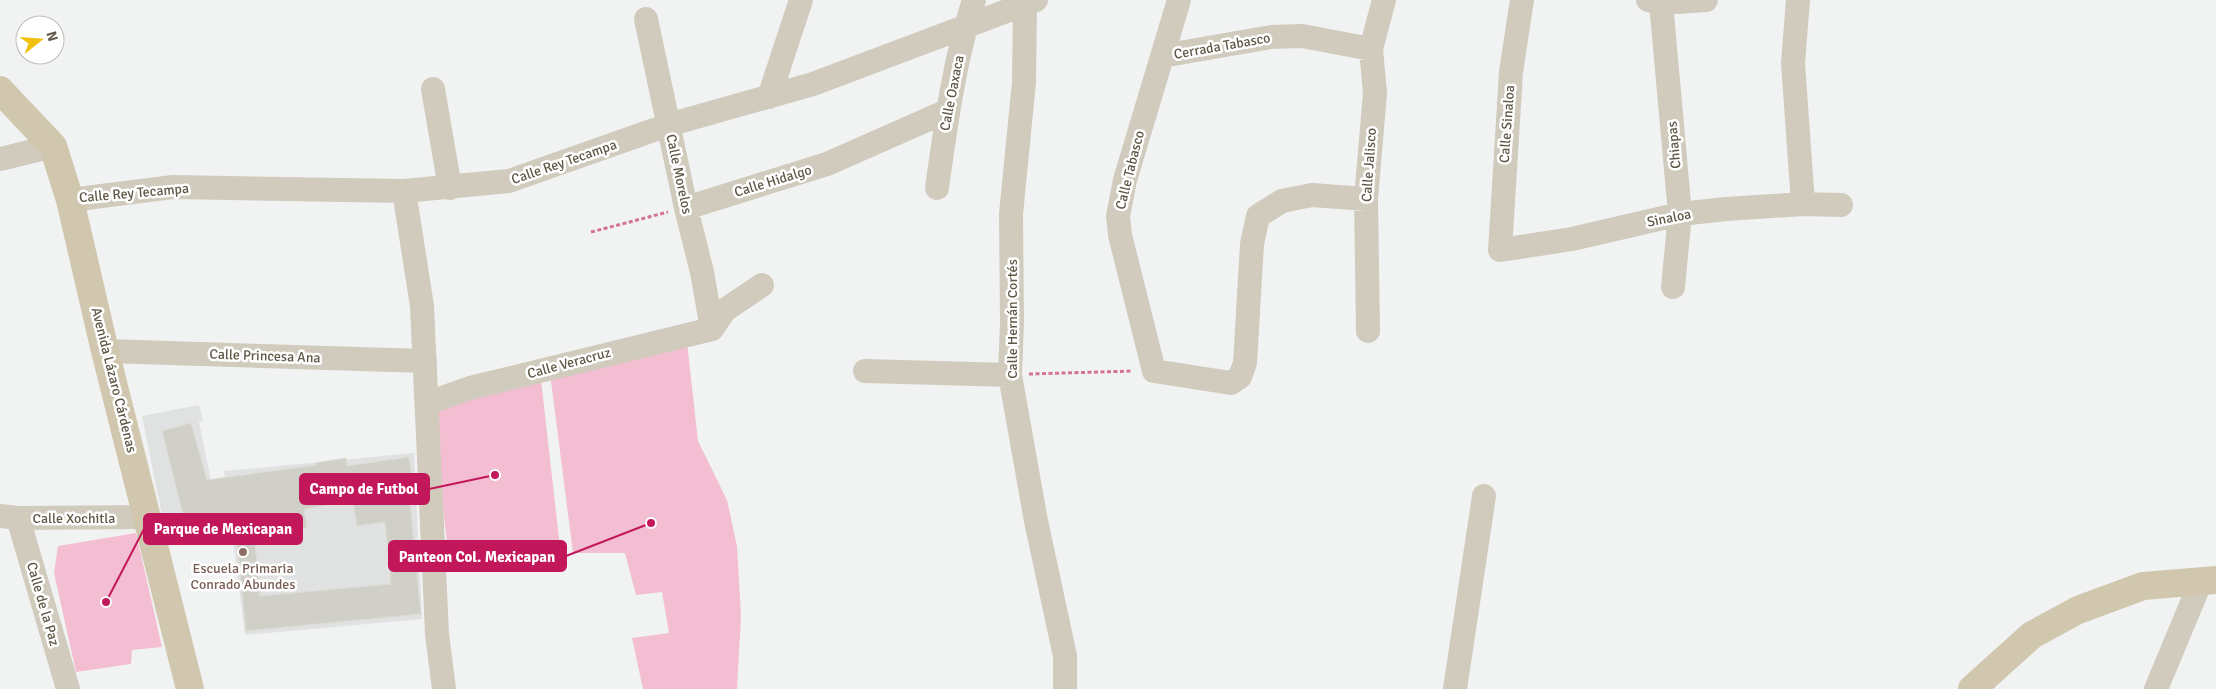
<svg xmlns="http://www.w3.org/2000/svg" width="2216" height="689" font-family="Signika,sans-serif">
  <rect width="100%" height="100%" fill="#f1f3f3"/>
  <!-- education -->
  <path fill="#e0e2e1" d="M199,405L203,421L199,422L220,524L166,535L142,416Z
    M414,453L422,619L245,635L224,471Z"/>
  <!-- green -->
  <path fill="#f3bed2" d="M687,342L698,441L727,500L737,546L741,616L737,689H643L632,638L669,633L662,592L636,595L625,553H573L550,373Z
    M541,380L561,556L450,569L430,393Z
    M136,533L162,647L132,650L131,664L76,672L54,573L58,546Z"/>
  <!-- building -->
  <path fill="#d1d0c8" stroke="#dddcd5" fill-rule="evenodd" d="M191,423L207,480L316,465L315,463L346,458L347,466L409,457L414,493H409L421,614L246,631L235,521L187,531L162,431ZM353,501L357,526L385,522L391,584L260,596L254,534L307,528L304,509Z"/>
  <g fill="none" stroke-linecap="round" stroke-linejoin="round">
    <!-- path -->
    <path stroke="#d3738d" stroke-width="3" stroke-dasharray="4 2.5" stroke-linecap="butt" d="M591,232L668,212
      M1029,374L1133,371"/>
    <!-- minor -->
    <path stroke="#d1cbbe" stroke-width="24" d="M1179,0L1125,180L1118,216L1120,235L1154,371L1231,383L1240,377L1245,363L1252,244L1258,216L1282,201L1312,195L1366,199
      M1522,0L1511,72L1500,250L1572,239L1680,214L1726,209L1803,204L1841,205
      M1648,0L1661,3L1706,0
      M1798,0L1793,63L1803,204
      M1661,3L1680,214L1673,287
      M1025,5L1024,82L1011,214L1012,322L1010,375L1036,521L1065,656V689
      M646,19L686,208L702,272L712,329
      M1162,56L1271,37L1302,36L1371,49
      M433,89L450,188
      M769,97L801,0
      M0,159L53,146
      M937,188C946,124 954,61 974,0
      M404,191L422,306L437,634L444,689
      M70,200L173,187L404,191L509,181L668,125L813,84L1036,0
      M686,208L827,164L947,111
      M712,329L725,310L762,285
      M1368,331L1366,199L1375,93L1371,49L1384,0
      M105,351L425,361
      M865,371L1010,375
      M428,403L470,388L712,329
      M0,516L18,518L148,517
      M18,518L68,689
      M1455,689L1484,496
      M2156,689L2201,581"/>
    <!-- major -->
    <path stroke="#d1c7af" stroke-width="28" d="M0,90L53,146L70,200L105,351L190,689
      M1972,689L2032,635L2078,610L2143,586L2216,580"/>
  </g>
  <!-- markers -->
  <circle fill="#8d6e63" stroke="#fff" stroke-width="2" cx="243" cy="552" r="5"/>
  <g text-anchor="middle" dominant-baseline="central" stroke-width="5" stroke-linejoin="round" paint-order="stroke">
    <!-- street labels -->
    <g font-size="14" fill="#605847" stroke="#fff">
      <text transform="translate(1222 46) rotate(-10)">Cerrada Tabasco</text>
      <text transform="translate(952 93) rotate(-79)">Calle Oaxaca</text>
      <text transform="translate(1507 124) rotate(-86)">Calle Sinaloa</text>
      <text transform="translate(1674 145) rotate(-95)">Chiapas</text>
      <text transform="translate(564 162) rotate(-19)">Calle Rey Tecampa</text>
      <text transform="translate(1369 165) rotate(-86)">Calle Jalisco</text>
      <text transform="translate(1130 170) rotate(-76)">Calle Tabasco</text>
      <text transform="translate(679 174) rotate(78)">Calle Morelos</text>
      <text transform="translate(773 181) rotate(-17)">Calle Hidalgo</text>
      <text transform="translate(134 193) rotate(-5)">Calle Rey Tecampa</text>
      <text transform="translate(1669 218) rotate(-11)">Sinaloa</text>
      <text transform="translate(1012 319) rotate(-90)">Calle Hernán Cortés</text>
      <text transform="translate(265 356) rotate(2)">Calle Princesa Ana</text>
      <text transform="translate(569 363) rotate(-15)">Calle Veracruz</text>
      <text transform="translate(114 380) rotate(76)">Avenida Lázaro Cárdenas</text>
      <text x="74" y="518">Calle Xochitla</text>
      <text transform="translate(43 604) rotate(74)">Calle de la Paz</text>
    </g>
    <!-- education labels -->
    <g font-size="14" fill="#785e54" stroke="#fff">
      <text x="243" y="568">Escuela Primaria<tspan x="243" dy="16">Conrado Abundes</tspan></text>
    </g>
  </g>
  <!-- callouts -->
  <path fill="none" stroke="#c2185b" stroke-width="2" d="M495 475L429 489M106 602L144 529M651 523L566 556"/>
  <g fill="#c2185b" stroke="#fff" stroke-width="2">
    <circle cx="495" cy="475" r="5"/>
    <circle cx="106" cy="602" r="5"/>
    <circle cx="651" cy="523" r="5"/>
  </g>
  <g fill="#c2185b" stroke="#c2185b" stroke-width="2">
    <rect x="300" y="474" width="129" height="30" rx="5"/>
    <rect x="144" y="514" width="158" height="30" rx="5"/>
    <rect x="389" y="541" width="177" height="30" rx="5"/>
  </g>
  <g font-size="15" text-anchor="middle" font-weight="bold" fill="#fff">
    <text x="364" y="494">Campo de Futbol</text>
    <text x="223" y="534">Parque de Mexicapan</text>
    <text x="477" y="562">Panteon Col. Mexicapan</text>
  </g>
  <!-- north arrow -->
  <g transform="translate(40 40) rotate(73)"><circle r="24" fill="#ffffff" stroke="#bfbcb5"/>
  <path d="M0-4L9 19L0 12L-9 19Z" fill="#f1c00d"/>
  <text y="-8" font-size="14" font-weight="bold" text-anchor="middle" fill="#605847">N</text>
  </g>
</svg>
